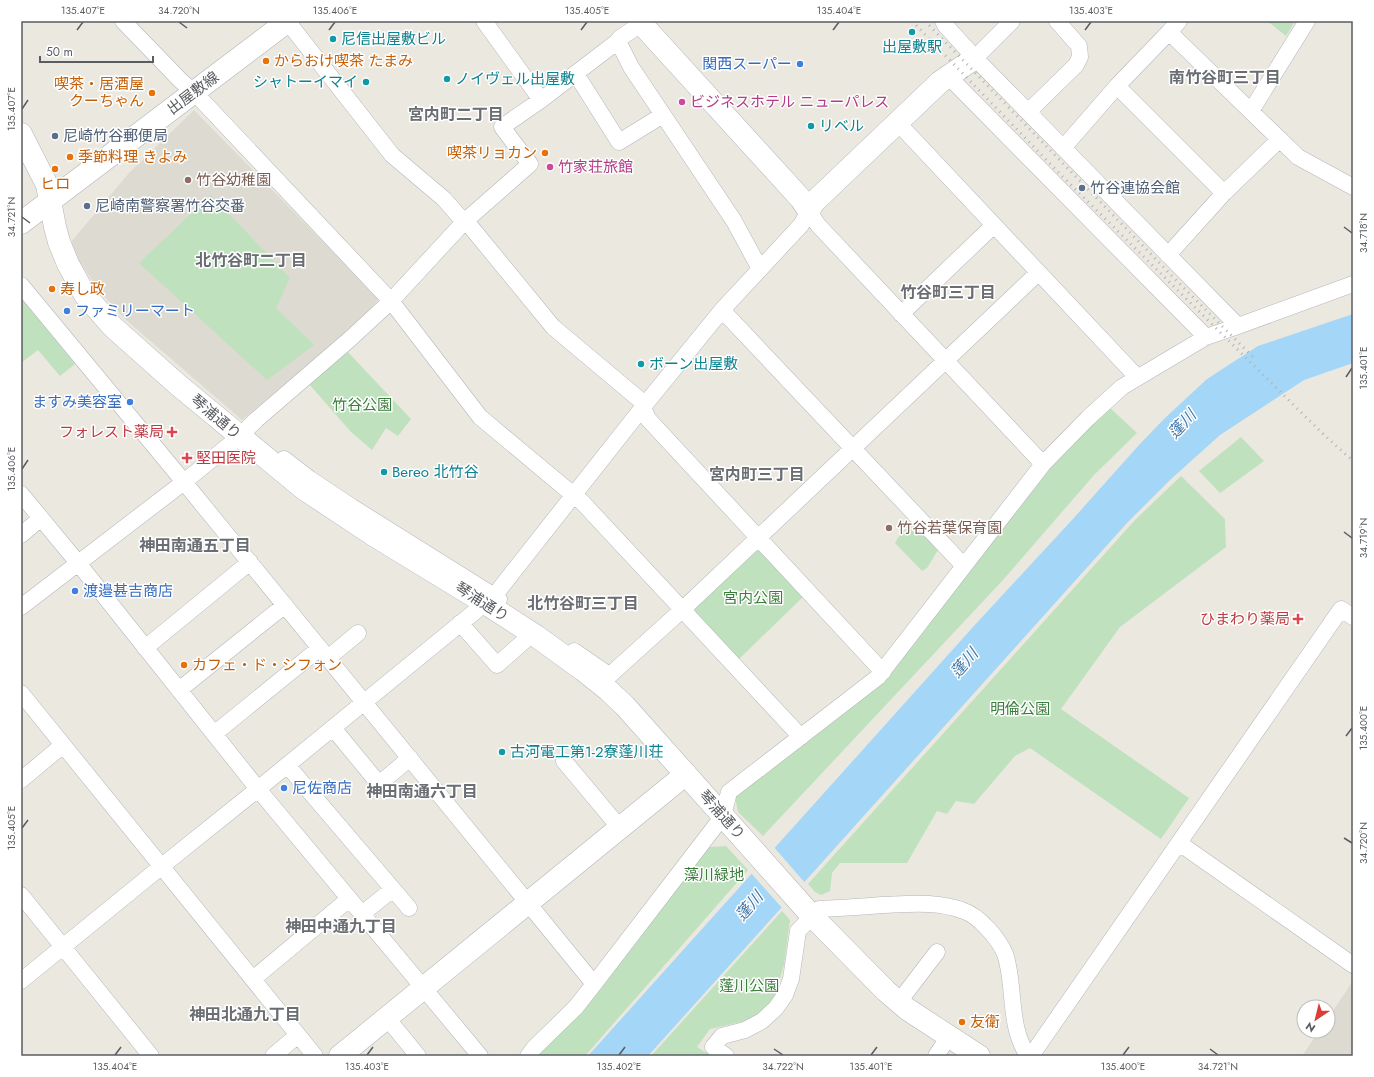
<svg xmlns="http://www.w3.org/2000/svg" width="1374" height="1077" font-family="Jost,'Noto Sans JP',sans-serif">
  <rect width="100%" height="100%" fill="#ebe8e0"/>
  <!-- education -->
  <path fill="#dddad1" d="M194,110L379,299L350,331L242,420L125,319L99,291L78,259L71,242L129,173Z
    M1353,981V1056H1302L1319,1031H1328V1018Z"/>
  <!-- green -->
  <path fill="#bfe1be" d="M1267,21H1295L1286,36Z
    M211,195L290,278L276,308L314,345L267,380L139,263Z
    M21,298L75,364L60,376L38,350L21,363Z
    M346,350L411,419L398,436L386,428L372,450L351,432L309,384Z
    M1109,407L1137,433L1094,475L1003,580L763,836L738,812L735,797L882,683L1047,468Z
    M1241,437L1264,461L1220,493L1199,471Z
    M1181,476L1225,519L1226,547L1120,627L1061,709L1189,798L1161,839L1030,748L1015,756L974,804L956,801L947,814L937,811L907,863H840L832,873L830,891L821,895L815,892L808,884L1135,520Z
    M914,526L938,550L927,568L922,571L895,543L902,531Z
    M761,548L805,595L738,660L694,611L695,607L756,549Z
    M726,846L748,870L585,1056H532L709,847Z
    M782,911L790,920L784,965L773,1001L761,1013L745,1021L710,1029L697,1047L711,1056H651Z"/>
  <!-- water -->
  <path fill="#a3d6f7" d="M1353,314V363L1304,380L1220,435L1170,480L1127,523L648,1056H588L973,627L1072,520L1139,445L1164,419L1207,379L1258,346Z"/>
  <!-- pier -->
  <path fill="#ebe8e0" d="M773,846L806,884L783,909L750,872Z"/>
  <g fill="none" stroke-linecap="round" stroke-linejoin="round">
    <!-- street casing -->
    <g stroke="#b3b6ba" stroke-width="17">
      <path id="street" d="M123,21L181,81L194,92L391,301L480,417L583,503L801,737
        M287,21L392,155L444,199L464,222
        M484,21L541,100
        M943,21L945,25L975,58L1238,326
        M1179,21L1169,32L1298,157L1353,187
        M618,41L631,67L734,221L760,269
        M975,58L1012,21
        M576,74L619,142L663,115
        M948,76L1206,337
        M1117,86L1224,193
        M1251,111L1307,21
        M1028,112L1076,65L1080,57L1079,46L1057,21
        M897,122L1137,377
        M1063,148L1117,86L1169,32
        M466,221L553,327L640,400L648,419L883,672
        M1168,255L1224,193L1280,139
        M21,285L184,482L594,984
        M722,310L964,566
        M901,314L994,225
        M284,459L310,479L352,507L499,599
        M21,494L78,563L258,789L480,1056
        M21,535L41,518
        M21,607L184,482L239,437L256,420L350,339L391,301L464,222L530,164L502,127L541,100L618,41L620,38L641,24
        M460,623L497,665L532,634
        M145,648L250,562
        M574,651L609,675
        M328,658L358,633
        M600,684L682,610L1038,273
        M179,690L285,605
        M21,693L315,1056
        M333,728L379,784L410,758
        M214,734L320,648
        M564,761L620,828
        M287,765L409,908
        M21,780L63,745
        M1179,843L1353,965
        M21,895L151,1056
        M362,914L393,889
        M253,979L349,899
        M21,981L162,866L258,789L494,596L643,407L722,310L801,225L809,211L818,225L1043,464
        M898,1003L937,952
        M387,1018L418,1056
        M273,1056L298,1035
        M528,1056L534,1048L576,1007L594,984L723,816L729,792L878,677L1043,464L1088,418L1122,387L1206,337L1238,326L1353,284
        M726,1056L713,1047L722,1036L745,1030L762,1021L776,1008L785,995L791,979L798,931L819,909C840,908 861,907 882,905C910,904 937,901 964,911C979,916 999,939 1005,954C1007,959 1008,966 1009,971C1014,1001 1011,1030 1028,1056
        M936,1056L949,1036
        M1031,1056L1341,609L1353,617"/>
    </g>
    <!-- secondary casing -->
    <g stroke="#b2b5ba" stroke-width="23">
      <path id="secondary" d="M639,21L801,199L809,211
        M21,134L47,185L55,227L59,242L68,264L85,295L113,327L177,384L304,489L375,536L485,603L536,636L583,670L608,690L625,706L812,916L886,991L907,1009L979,1056
        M809,211L813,203L940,82L975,58
        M21,223L288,21
        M340,1056L686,774"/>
    </g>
    <!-- street -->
    <use href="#street" stroke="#fff" stroke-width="16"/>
    <!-- secondary -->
    <use href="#secondary" stroke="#fff" stroke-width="22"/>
    <!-- rail -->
    <path stroke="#b1b2b2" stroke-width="3" stroke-dasharray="1 5" stroke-linecap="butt" d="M912,21L1060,174L1322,433L1353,461
      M925,21L1177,281L1255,359"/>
  </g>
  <!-- ticks -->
  <path fill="none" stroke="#595c60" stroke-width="1.5" d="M179,22L187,28M77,30L83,22M329,30L335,22M581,30L587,22M833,30L839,22M1085,30L1091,22M22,109L28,100M22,217L30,223M1344,227L1352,233M1346,377L1352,368M22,469L28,460M1344,532L1352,538M1346,736L1352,728M22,828L28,820M1344,838L1352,843M774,1049L783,1055M1210,1049L1218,1055M115,1055L121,1047M367,1055L373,1047M619,1055L625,1047M871,1055L877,1047M1123,1055L1129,1047"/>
  <!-- markers -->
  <g fill="#0f9aa8" stroke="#fff" stroke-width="1.5">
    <circle cx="912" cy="32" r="4"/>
    <circle cx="333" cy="39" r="4"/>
    <circle cx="447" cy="79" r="4"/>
    <circle cx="366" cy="82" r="4"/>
    <circle cx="811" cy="126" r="4"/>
    <circle cx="641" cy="364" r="4"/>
    <circle cx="384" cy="472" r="4"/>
    <circle cx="502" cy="752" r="4"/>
  </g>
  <g fill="#e8710a" stroke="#fff" stroke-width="1.5">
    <circle cx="266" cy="61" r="4"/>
    <circle cx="152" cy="93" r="4"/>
    <circle cx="545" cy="153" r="4"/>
    <circle cx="70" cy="157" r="4"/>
    <circle cx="55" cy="169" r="4"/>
    <circle cx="52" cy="289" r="4"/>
    <circle cx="184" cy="665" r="4"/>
    <circle cx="962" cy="1022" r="4"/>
  </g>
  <g fill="#3f7fe0" stroke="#fff" stroke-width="1.5">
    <circle cx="800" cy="64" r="4"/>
    <circle cx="67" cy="311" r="4"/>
    <circle cx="130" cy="402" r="4"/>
    <circle cx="75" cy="591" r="4"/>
    <circle cx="284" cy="788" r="4"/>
  </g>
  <g fill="#d1479c" stroke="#fff" stroke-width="1.5">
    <circle cx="682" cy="102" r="4"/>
    <circle cx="550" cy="167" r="4"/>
  </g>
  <g fill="#5c6f8a" stroke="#fff" stroke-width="1.5">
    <circle cx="55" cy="136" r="4"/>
    <circle cx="1082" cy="188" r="4"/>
    <circle cx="87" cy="206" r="4"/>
  </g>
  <g fill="#8d6e63" stroke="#fff" stroke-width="1.5">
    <circle cx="188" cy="180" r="4"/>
    <circle cx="889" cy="528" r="4"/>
  </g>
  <g fill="#e0444e" stroke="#fff" stroke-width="1.5">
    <path d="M170 426h4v4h4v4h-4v4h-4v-4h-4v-4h4z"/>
    <path d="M185 452h4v4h4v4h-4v4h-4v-4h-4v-4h4z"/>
    <path d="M1296 613h4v4h4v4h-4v4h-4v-4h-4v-4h4z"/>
  </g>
  <g text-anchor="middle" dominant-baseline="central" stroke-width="3" stroke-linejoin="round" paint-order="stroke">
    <!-- culture labels -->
    <g font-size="15" fill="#0d838f" stroke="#fff" text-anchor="start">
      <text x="341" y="39">尼信出屋敷ビル</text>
      <text x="912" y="47" text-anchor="middle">出屋敷駅</text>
      <text x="455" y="79">ノイヴェル出屋敷</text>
      <text x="358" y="82" text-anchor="end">シャトーイマイ</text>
      <text x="819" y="126">リベル</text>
      <text x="649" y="364">ボーン出屋敷</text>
      <text x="392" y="472">Bereo 北竹谷</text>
      <text x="510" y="752">古河電工第1-2寮蓬川荘</text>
    </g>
    <!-- food labels -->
    <g font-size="15" fill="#c56008" stroke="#fff" text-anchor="start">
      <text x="274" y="61">からおけ喫茶 たまみ</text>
      <text x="144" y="84" text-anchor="end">喫茶・居酒屋<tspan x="144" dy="17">クーちゃん</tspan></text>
      <text x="537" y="153" text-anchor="end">喫茶リョカン</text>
      <text x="78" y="157">季節料理 きよみ</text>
      <text x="55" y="184" text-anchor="middle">ヒロ</text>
      <text x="60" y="289">寿し政</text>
      <text x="192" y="665">カフェ・ド・シフォン</text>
      <text x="970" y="1022">友衛</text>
    </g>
    <!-- shop labels -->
    <g font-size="15" fill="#366cbe" stroke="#fff" text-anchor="start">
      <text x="792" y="64" text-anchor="end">関西スーパー</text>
      <text x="75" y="311">ファミリーマート</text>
      <text x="122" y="402" text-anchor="end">ますみ美容室</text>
      <text x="83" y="591">渡邉甚吉商店</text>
      <text x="292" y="788">尼佐商店</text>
    </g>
    <!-- street labels -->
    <g font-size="15" fill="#595c60" stroke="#fff">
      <text transform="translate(193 93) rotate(-37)">出屋敷線</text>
      <text transform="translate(216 417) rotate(40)">琴浦通り</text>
      <text transform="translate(482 602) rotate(32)">琴浦通り</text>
      <text transform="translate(722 815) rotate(48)">琴浦通り</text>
    </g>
    <!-- hotel labels -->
    <g font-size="15" fill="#b23c85" stroke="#fff" text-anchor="start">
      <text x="690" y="102">ビジネスホテル ニューパレス</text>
      <text x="558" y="167">竹家荘旅館</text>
    </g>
    <!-- service labels -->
    <g font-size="15" fill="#4e5e75" stroke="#fff" text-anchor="start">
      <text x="63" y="136">尼崎竹谷郵便局</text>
      <text x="1090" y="188">竹谷連協会館</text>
      <text x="95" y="206">尼崎南警察署竹谷交番</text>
    </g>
    <!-- education labels -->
    <g font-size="15" fill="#785e54" stroke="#fff" text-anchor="start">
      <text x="196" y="180">竹谷幼稚園</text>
      <text x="897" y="528">竹谷若葉保育園</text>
    </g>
    <!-- park labels -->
    <g font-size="15" fill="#3a7e3b" stroke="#fff">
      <text x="362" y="405">竹谷公園</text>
      <text x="753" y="598">宮内公園</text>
      <text x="1020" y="709">明倫公園</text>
      <text x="714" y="875">藻川緑地</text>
      <text x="749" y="986">蓬川公園</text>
    </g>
    <!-- health labels -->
    <g font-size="15" fill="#be3a42" stroke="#fff" text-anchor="end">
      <text x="164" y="432">フォレスト薬局</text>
      <text x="196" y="458" text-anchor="start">堅田医院</text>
      <text x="1290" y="619">ひまわり薬局</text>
    </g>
    <!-- neighbourhood labels -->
    <g font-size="16" font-weight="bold" fill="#6a6e72" stroke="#fff">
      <text x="1225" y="77">南竹谷町三丁目</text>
      <text x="456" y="114">宮内町二丁目</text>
      <text x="251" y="260">北竹谷町二丁目</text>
      <text x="948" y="292">竹谷町三丁目</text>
      <text x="757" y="474">宮内町三丁目</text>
      <text x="195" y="545">神田南通五丁目</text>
      <text x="583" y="603">北竹谷町三丁目</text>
      <text x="422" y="791">神田南通六丁目</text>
      <text x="341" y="926">神田中通九丁目</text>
      <text x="245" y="1014">神田北通九丁目</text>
    </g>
    <!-- water labels -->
    <g font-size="16" font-style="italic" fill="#4378a7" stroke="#fff">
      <text transform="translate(1182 424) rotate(-47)">蓬川</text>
      <text transform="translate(964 663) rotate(-49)">蓬川</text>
      <text transform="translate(749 906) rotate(-49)">蓬川</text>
    </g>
  </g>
  <!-- border -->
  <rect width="1374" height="1077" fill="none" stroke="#ffffff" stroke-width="44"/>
  <!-- north arrow -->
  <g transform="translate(1316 1019) rotate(215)"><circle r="19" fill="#ffffff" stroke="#bdbebf"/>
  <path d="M0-3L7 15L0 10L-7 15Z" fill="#da3e37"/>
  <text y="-6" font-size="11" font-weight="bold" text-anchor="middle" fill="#595c60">N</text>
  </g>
  <!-- scale -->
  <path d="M40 56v6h113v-6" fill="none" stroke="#595c60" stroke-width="2"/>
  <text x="46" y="56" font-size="12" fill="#595c60" stroke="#ffffff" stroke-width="3" paint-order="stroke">50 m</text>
  <rect x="22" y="22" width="1330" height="1033" fill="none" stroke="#595c60" stroke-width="1.5"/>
  <g font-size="10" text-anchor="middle" fill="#595c60">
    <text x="83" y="14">135.407°E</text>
    <text x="179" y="14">34.720°N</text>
    <text x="335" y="14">135.406°E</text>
    <text x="587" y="14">135.405°E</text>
    <text x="839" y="14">135.404°E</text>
    <text x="1091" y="14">135.403°E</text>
    <text transform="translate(11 109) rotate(-90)" y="4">135.407°E</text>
    <text transform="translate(11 217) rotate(-90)" y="4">34.721°N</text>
    <text transform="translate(1363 233) rotate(-90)" y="4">34.718°N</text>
    <text transform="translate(1363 368) rotate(-90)" y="4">135.401°E</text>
    <text transform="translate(11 469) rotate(-90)" y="4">135.406°E</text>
    <text transform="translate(1363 538) rotate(-90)" y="4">34.719°N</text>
    <text transform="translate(1363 728) rotate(-90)" y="4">135.400°E</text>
    <text transform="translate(11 828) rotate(-90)" y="4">135.405°E</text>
    <text transform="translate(1363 843) rotate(-90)" y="4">34.720°N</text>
    <text x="115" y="1070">135.404°E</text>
    <text x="367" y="1070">135.403°E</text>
    <text x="619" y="1070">135.402°E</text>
    <text x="783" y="1070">34.722°N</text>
    <text x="871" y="1070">135.401°E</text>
    <text x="1123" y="1070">135.400°E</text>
    <text x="1218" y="1070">34.721°N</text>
  </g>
</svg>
